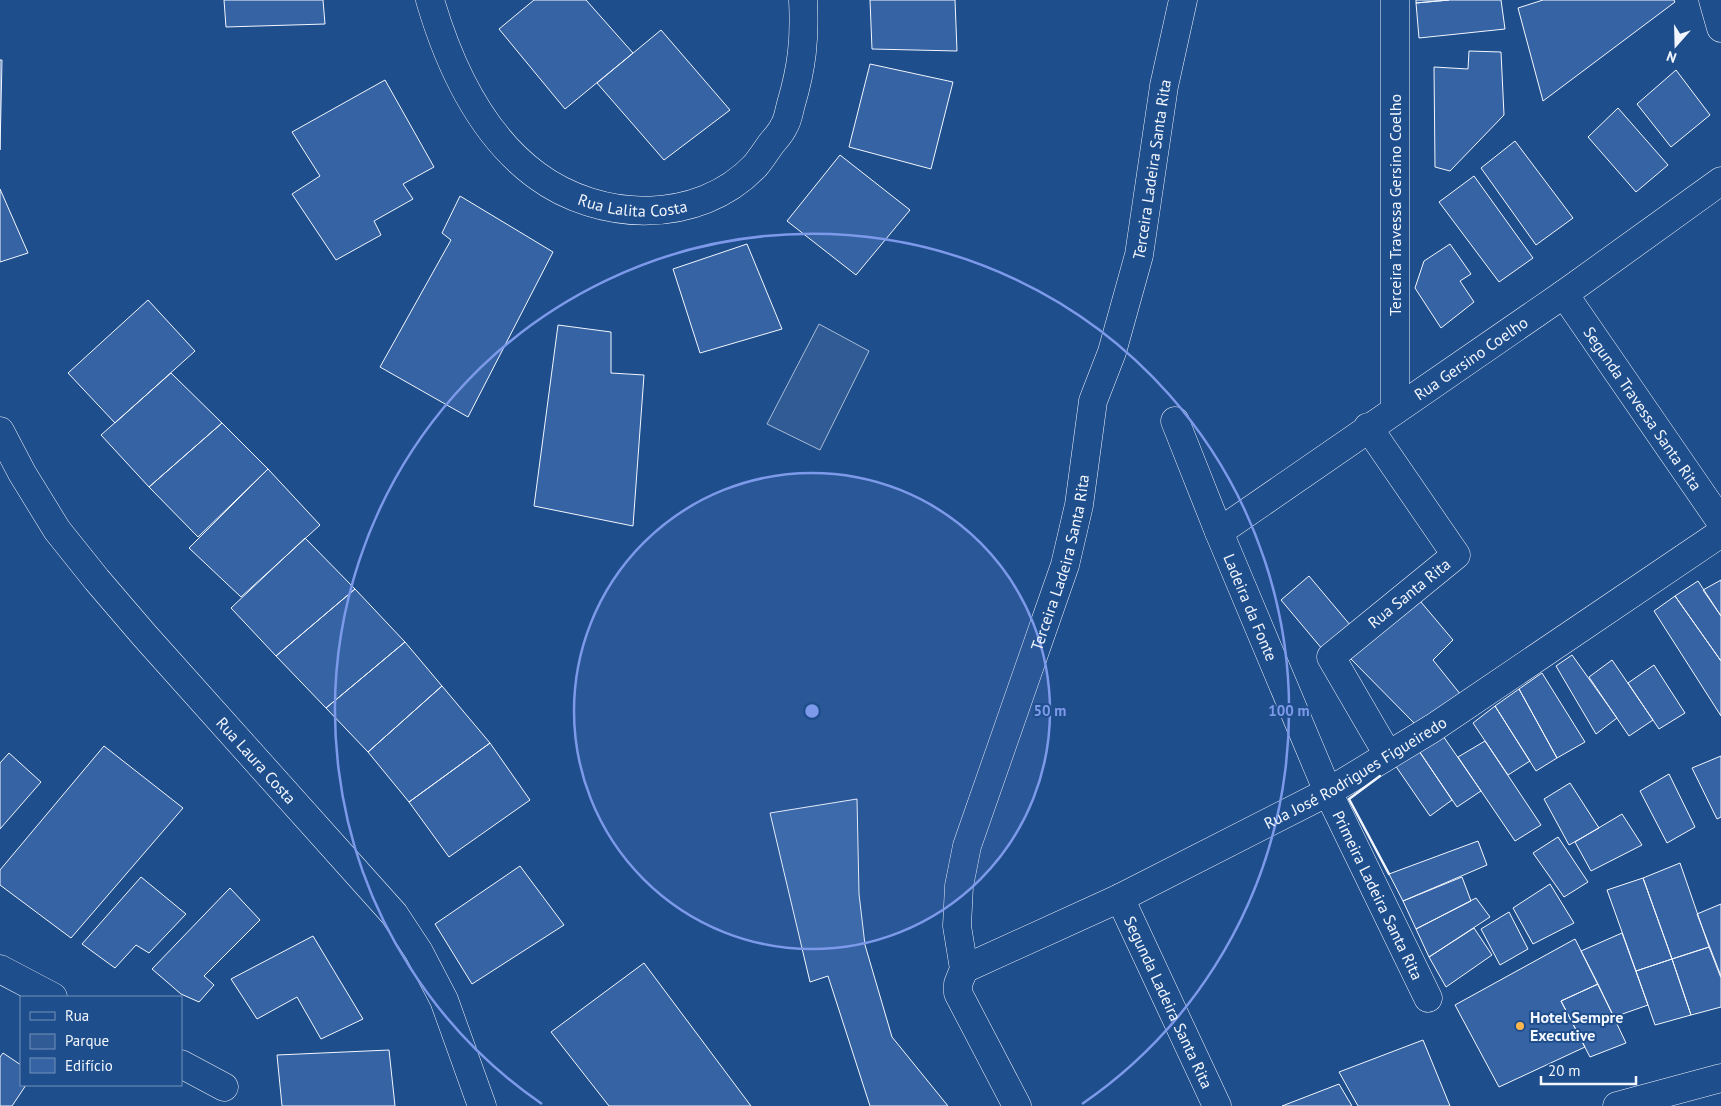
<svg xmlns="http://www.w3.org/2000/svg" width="1721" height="1106" font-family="'PT Sans',sans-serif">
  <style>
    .green { fill: #305b95; stroke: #a8bbd7 }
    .building { fill: #3563a3; stroke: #f2f6ff }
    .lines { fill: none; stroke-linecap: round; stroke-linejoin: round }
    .minor-casing { stroke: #f2f6ff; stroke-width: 29 }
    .major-casing { stroke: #f2f6ff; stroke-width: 29 }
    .minor { stroke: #1f4e8c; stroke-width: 28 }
    .major { stroke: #1f4e8c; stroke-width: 28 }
    .wall { stroke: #f2f6ff; stroke-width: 2.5 }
    .ring { fill: none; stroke: #7d9aea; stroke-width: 2.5 }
    .poi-dot { fill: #ffb74d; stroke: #1f4e8c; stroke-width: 2 }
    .labels { text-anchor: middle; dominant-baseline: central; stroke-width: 4; stroke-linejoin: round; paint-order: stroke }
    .street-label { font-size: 16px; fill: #f2f6ff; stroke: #1f4e8c }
    .poi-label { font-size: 16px; font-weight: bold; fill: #f2f6ff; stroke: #1f4e8c; text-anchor: start }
    .centre { fill: #7d9aea; stroke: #1f4e8c; stroke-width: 2.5 }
    .ring-label { font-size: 15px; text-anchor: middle; font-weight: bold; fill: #7d9aea; stroke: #1f4e8c; stroke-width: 4; stroke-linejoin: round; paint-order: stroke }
  </style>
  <rect width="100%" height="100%" fill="#1f4e8c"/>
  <!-- green -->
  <path class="green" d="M819,324L869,351L820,450L767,424Z"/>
  <!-- building -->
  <path class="building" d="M224,0H323L325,24L226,27Z
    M534,0H586L633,53L565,109L499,29Z
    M870,0H955L957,51L872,49Z
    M1416,0H1449L1416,3Z
    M1449,0H1501L1505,29L1419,38L1416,3Z
    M1543,0H1674L1675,2L1543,101L1518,8Z
    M661,30L730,110L664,160L597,83Z
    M1469,51L1501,52L1504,115L1450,171L1435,167L1434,67L1468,69Z
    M0,60H2L0,150Z
    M870,64L953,82L931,169L849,147Z
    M1676,70L1710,115L1671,147L1637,104Z
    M385,80L434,167L403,184L413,199L374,221L381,235L336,260L292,194L320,176L292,132Z
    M1618,108L1668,165L1636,192L1588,137Z
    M1515,141L1573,218L1536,245L1481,168Z
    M840,155L910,210L856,275L787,221Z
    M1474,176L1533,258L1499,282L1439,202Z
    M0,189L28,253L0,262Z
    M460,196L553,252L468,417L380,367L451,240L442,233Z
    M747,244L782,329L700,353L673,269Z
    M1450,244L1471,274L1460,281L1474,302L1441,328L1415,288L1424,261Z
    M148,300L195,351L115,423L68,373Z
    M558,325L611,332V373L644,375L633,526L534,506Z
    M171,373L222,423L149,487L101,435Z
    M222,423L268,469L198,537L149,487Z
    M268,469L320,525L241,597L189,548Z
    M305,538L355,589L276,656L231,608Z
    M1309,576L1351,626L1323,650L1281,600Z
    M1721,580V616L1703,590Z
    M1698,581L1721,616V661L1675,596Z
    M355,589L405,642L326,708L276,656Z
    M1415,595L1453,640L1433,660L1461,695L1417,726L1348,656Z
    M1675,596L1721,661V716L1654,611Z
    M405,642L442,686L368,752L326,708Z
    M1572,655L1617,718L1596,734L1556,666Z
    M1612,660L1653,720L1629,736L1589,677Z
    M1654,665L1685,713L1659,729L1628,683Z
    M1542,673L1585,742L1557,758L1519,689Z
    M442,686L490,743L409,802L368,752Z
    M1519,689L1557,758L1536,771L1495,706Z
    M1495,706L1530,761L1508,775L1473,723Z
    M1441,733L1481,791L1457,807L1417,748Z
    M1485,741L1541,825L1515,841L1458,757Z
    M490,743L530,800L449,857L409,802Z
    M104,746L183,808L71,938L0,885V870Z
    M1417,748L1452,800L1430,816L1395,765Z
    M9,753L41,782L0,829V763Z
    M1721,756V817L1717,819L1692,768Z
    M1669,774L1695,827L1667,843L1640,791Z
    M1570,783L1599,828L1569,845L1544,799Z
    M857,799L859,894L865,945L892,1037L948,1106H870L828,976L810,982L770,813Z
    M1622,814L1642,845L1591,871L1575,842Z
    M1558,837L1588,882L1564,897L1533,853Z
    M1478,841L1487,865L1403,901L1389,874Z
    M1680,863L1709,947L1672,959L1643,878Z
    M520,866L564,925L472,984L435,924Z
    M141,877L186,914L149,953L136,945L115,968L82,944Z
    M1462,877L1471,901L1416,929L1403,901Z
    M1643,878L1672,959L1636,971L1607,890Z
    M1550,884L1574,923L1533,944L1513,908Z
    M230,888L260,920L204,976L214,985L199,1002L181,994L152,969Z
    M1476,898L1490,917L1429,957L1416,929Z
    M1721,904V976L1697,914Z
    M1509,912L1528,949L1500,965L1481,929Z
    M1474,928L1492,955L1446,987L1429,957Z
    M1622,933L1648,1005L1614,1017L1581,951Z
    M313,936L363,1019L321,1039L297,997L257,1019L231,979Z
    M1575,939L1598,984L1561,1001L1585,1047L1499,1087L1455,1005Z
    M1709,947L1721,978V1007L1691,1015L1672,959Z
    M1672,959L1691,1015L1655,1025L1636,971Z
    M644,963L751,1106H609L551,1032Z
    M1598,984L1626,1043L1590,1057L1561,1001Z
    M1423,1040L1450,1106H1358L1339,1072Z
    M389,1050L395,1106H282L277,1055Z
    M3,1053L21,1065V1085H26L12,1106H0V1057Z
    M1339,1084L1352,1106H1282Z"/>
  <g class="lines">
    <!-- minor casing -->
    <g class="minor-casing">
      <g id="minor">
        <path id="s1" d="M430,0C449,65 481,134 536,175C599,222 698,226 755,166C761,159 766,151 771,144C775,139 781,133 784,126C788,120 789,111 791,104C802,67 805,39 803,0"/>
        <path d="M1395,0V409"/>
        <path d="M1713,0L1721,28"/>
        <path id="s2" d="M1564,294L1721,522"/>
        <path id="s3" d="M1175,421L1219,532L1328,792L1428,998"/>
        <path d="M1368,427L1456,555L1331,657L1388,755"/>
        <path id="s4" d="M0,431L22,473L57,530L97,580L145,636L394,914L419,952L444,1000L482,1106"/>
        <path id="s5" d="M1219,532L1564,294L1721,181"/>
        <path id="s6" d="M1120,898L1217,1106"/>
        <path d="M0,969L53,997"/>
        <path id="s7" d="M964,969L1120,898L1328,792L1433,728L1721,533"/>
        <path d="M181,1064L224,1087"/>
        <path id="s8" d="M1017,1106L958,993V984L964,969L957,926L959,886L967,846L1065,565L1079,505L1093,401L1112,352L1139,255L1164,86L1183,0"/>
      </g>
    </g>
    <!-- major casing -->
    <g class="major-casing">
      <path id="major" d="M1617,1106L1721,1078"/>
    </g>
    <!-- minor -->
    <use href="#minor" class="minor"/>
    <!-- major -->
    <use href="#major" class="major"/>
    <!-- wall -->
    <path class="wall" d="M1380,776L1349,799L1389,874"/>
  </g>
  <!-- distance rings -->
  <circle cx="812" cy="711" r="238" fill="#7d9aea" fill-opacity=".12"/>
  <g class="ring">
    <circle cx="812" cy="711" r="238"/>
    <path d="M542 1104A477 477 0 1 1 1082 1104"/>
  </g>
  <!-- markers -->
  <circle class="poi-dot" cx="1520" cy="1026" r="5"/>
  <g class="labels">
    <!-- street labels -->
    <g class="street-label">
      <text stroke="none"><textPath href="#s8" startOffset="981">Terceira Ladeira Santa Rita</textPath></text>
      <text stroke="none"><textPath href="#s1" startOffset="312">Rua Lalita Costa</textPath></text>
      <text transform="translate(1395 205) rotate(-90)">Terceira Travessa Gersino Coelho</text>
      <text stroke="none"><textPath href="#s5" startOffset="306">Rua Gersino Coelho</textPath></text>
      <text stroke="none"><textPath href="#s2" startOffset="139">Segunda Travessa Santa Rita</textPath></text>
      <text stroke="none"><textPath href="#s8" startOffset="576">Terceira Ladeira Santa Rita</textPath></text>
      <text transform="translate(1409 593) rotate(-39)">Rua Santa Rita</text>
      <text stroke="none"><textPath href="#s3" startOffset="201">Ladeira da Fonte</textPath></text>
      <text stroke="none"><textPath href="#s4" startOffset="419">Rua Laura Costa</textPath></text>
      <text stroke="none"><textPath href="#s7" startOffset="438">Rua José Rodrigues Figueiredo</textPath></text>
      <text stroke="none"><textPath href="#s3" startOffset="516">Primeira Ladeira Santa Rita</textPath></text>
      <text stroke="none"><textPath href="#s6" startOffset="115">Segunda Ladeira Santa Rita</textPath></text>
    </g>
    <!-- poi labels -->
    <g class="poi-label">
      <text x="1530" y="1017">Hotel Sempre<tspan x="1530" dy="18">Executive</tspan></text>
    </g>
  </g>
  <circle cx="812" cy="711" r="8" class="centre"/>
  <g class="ring-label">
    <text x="1050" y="716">50 m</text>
    <text x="1289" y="716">100 m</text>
  </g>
  <!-- legend -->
  <rect x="20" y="996" width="162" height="90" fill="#1f4e8c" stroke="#7391ba"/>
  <rect x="30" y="1012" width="25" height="8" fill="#1f4e8c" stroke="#7391ba"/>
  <text x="65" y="1021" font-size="15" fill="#f2f6ff">Rua</text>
  <rect x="30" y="1034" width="25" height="15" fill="#305b95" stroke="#7391ba"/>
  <text x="65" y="1046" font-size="15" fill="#f2f6ff">Parque</text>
  <rect x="30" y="1058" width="25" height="15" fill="#3563a3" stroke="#7391ba"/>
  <text x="65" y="1071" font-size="15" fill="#f2f6ff">Edifício</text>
  <!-- north arrow -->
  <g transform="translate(1676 45) rotate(200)" stroke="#1f4e8c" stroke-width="4" paint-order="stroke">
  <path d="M0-4L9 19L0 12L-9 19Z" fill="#f2f6ff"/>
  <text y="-8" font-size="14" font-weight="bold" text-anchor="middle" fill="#f2f6ff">N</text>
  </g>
  <!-- scale -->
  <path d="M1541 1076v8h95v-8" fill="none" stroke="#f2f6ff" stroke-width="2.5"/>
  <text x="1548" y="1076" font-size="15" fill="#f2f6ff" stroke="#1f4e8c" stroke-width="4" paint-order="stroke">20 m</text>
</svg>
